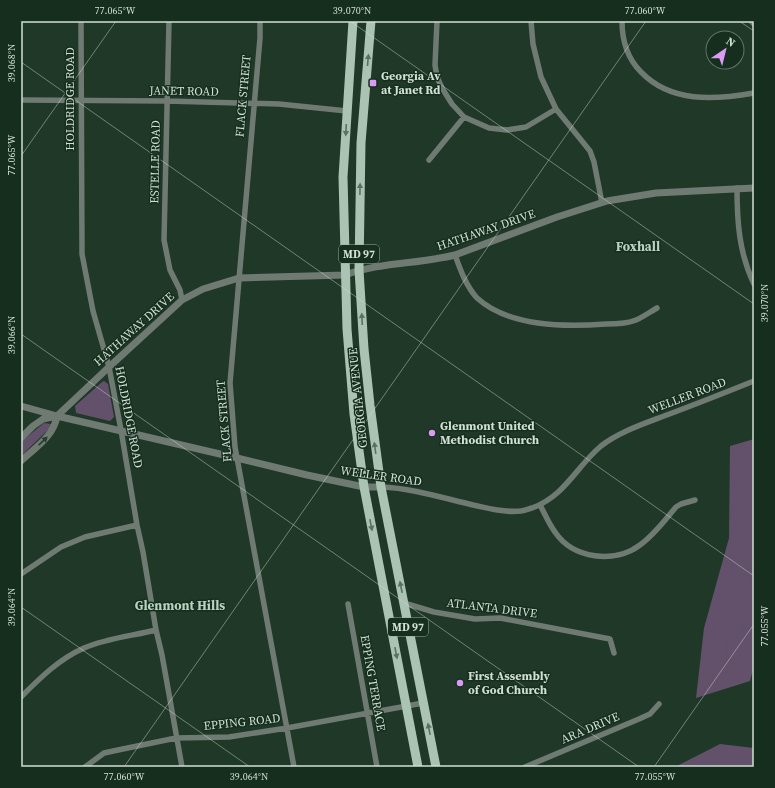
<svg xmlns="http://www.w3.org/2000/svg" width="775" height="788" font-family="'Source Serif 4',serif">
  <style>
    .green { fill: #63506b }
    .lines { fill: none; stroke-linecap: round; stroke-linejoin: round }
    .stream { stroke: #61516a; stroke-width: 2 }
    .minor { stroke: #6f7b72; stroke-width: 5.5 }
    .tertiary { stroke: #6f7b72; stroke-width: 7 }
    .primary { stroke: #abc3b2; stroke-width: 9 }
    .oneway { fill: #597161 }
    .oneway2 { fill: #283d2f }
    .ticks { fill: none; stroke: #d1dfd4; stroke-width: 1; stroke-opacity: 0.45 }
    .poi-dot { fill: #db9af6; stroke: #162e1e; stroke-width: 1.5 }
    .labels { text-anchor: middle; dominant-baseline: central; stroke-width: 3; stroke-linejoin: round; paint-order: stroke }
    .shield { fill: #162e1e; stroke: #99aa9d; stroke-width: 1 }
    .shield-label { font-size: 11px; font-weight: bold; fill: #d1dfd4 }
    .poi-label { font-size: 12px; font-weight: bold; fill: #d1dfd4; stroke: #162e1e; text-anchor: start }
    .street-label { font-size: 12px; fill: #d1dfd4; stroke: #162e1e }
    .neighbourhood-label { font-size: 13px; font-weight: bold; fill: #b9d5c1; stroke: #162e1e }
    .neatline { fill: none; stroke: #d1dfd4; stroke-width: 1.5 }
    .ticks-label { font-size: 10px; text-anchor: middle; fill: #d1dfd4 }
  </style>
  <rect width="100%" height="100%" fill="#203828"/>
  <!-- green -->
  <path class="green" d="M104,381L108,384L114,417L110,421L76,413L75,406L102,382Z
    M44,423L51,424V427L21,456V442Z
    M754,439V666L750,681L696,698L704,628L729,538L730,446Z
    M720,744L754,748V767H675Z"/>
  <g class="lines">
    <!-- stream -->
    <path class="stream" d="M754,557L745,565L754,588
      M725,661L726,642L744,638L742,624L728,616L754,591"/>
    <!-- minor -->
    <path class="minor" d="M81,21L82,254L93,311L109,367L121,430L137,525L143,552L156,630L162,655L182,767
      M169,21L164,240L170,270L180,290L182,300
      M260,21V38L230,383L235,447L294,767
      M437,21L435,65L437,77L442,88L452,104L464,117L489,128L507,130L526,127L556,109
      M531,21L533,44L541,77L556,109L590,151L594,162L602,203
      M622,21C622,40 627,58 641,72C671,103 714,100 754,93
      M751,21L754,24
      M21,100L167,101L279,104L347,111
      M429,160L464,117
      M737,188C737,221 739,253 754,284
      M455,255C460,269 466,286 477,298C509,327 565,327 606,324C615,324 627,324 636,320C643,317 650,312 657,308
      M381,487C412,488 443,498 473,505C488,508 505,513 521,511C524,511 528,509 532,508C565,496 576,467 601,446C619,432 643,424 664,416C694,405 724,393 754,381
      M540,505C545,514 549,524 555,532C573,559 615,564 640,545C654,535 665,520 676,507L681,504L695,500
      M21,574L61,547L85,537L137,525
      M404,603L434,612L475,619L500,618L610,639L614,653
      M348,604L377,767
      M21,697C40,678 59,659 84,648C107,638 132,636 156,630
      M85,767L104,753L118,750L176,738L229,737L287,728L423,703
      M525,767L639,719L650,714L659,704"/>
    <!-- tertiary -->
    <path class="tertiary" d="M21,406L57,416L237,458L307,475L364,487H381
      M21,438L33,426L43,419L57,416L109,367L182,300L203,289L239,278L345,275C380,262 419,264 455,255L557,217L607,201L656,193L754,188
      M21,461C35,448 54,436 57,416"/>
    <!-- primary -->
    <path class="primary" d="M353,21L343,177L347,329L354,414L364,487L418,767
      M371,21L361,143L359,270L364,349L370,405L381,487L436,767"/>
  </g>
  <!-- one-way arrows -->
  <defs><path id="oneway-solid" d="M-6-.8H1V-3.2L6.5 0L1 3.2V.8H-6Z"/></defs>
  <g class="oneway">
    <use href="#oneway-solid" transform="translate(368 60) rotate(-85)"/>
    <use href="#oneway-solid" transform="translate(346 130) rotate(93)"/>
    <use href="#oneway-solid" transform="translate(360 189) rotate(-89)"/>
    <use href="#oneway-solid" transform="translate(362 319) rotate(-93)"/>
    <use href="#oneway-solid" transform="translate(375 448) rotate(-98)"/>
    <use href="#oneway-solid" transform="translate(371 525) rotate(79)"/>
    <use href="#oneway-solid" transform="translate(401 587) rotate(-101)"/>
    <use href="#oneway-solid" transform="translate(396 653) rotate(79)"/>
    <use href="#oneway-solid" transform="translate(429 729) rotate(-101)"/>
  </g>
  <use class="oneway2" href="#oneway-solid" transform="translate(43 441) rotate(-43)"/>
  <!-- ticks -->
  <path class="ticks" d="M350,21L754,304M739,21L754,31M21,62L754,576M21,156L116,21M21,334L639,767M21,607L250,767M124,767L646,21M654,767L754,624"/>
  <!-- markers -->
  <g class="poi-dot">
    <rect x="369" y="79" width="8" height="8" rx="2"/>
    <circle cx="432" cy="433" r="4"/>
    <circle cx="460" cy="683" r="4"/>
  </g>
  <g class="labels">
    <!-- shield labels -->
    <g class="shield">
      <rect x="339" y="245" width="40" height="18" rx="3"/>
      <rect x="388" y="618" width="40" height="18" rx="3"/>
    </g>
    <g class="shield-label">
      <text x="359" y="254">MD 97</text>
      <text x="408" y="627">MD 97</text>
    </g>
    <!-- poi labels -->
    <g class="poi-label">
      <text x="381" y="76">Georgia Av<tspan x="381" dy="14">at Janet Rd</tspan></text>
      <text x="440" y="426">Glenmont United<tspan x="440" dy="14">Methodist Church</tspan></text>
      <text x="468" y="676">First Assembly<tspan x="468" dy="14">of God Church</tspan></text>
    </g>
    <!-- street labels -->
    <g class="street-label">
      <text transform="translate(184 91) rotate(1)">JANET ROAD</text>
      <text transform="translate(243 96) rotate(-85)">FLACK STREET</text>
      <text transform="translate(70 99) rotate(-90)">HOLDRIDGE ROAD</text>
      <text transform="translate(155 162) rotate(-89)">ESTELLE ROAD</text>
      <text transform="translate(486 230) rotate(-19)">HATHAWAY DRIVE</text>
      <text transform="translate(134 329) rotate(-42)">HATHAWAY DRIVE</text>
      <text transform="translate(687 396) rotate(-21)">WELLER ROAD</text>
      <text transform="translate(358 398) rotate(-96)">GEORGIA AVENUE</text>
      <text transform="translate(129 417) rotate(79)">HOLDRIDGE ROAD</text>
      <text transform="translate(224 421) rotate(-95)">FLACK STREET</text>
      <text transform="translate(381 476) rotate(8)">WELLER ROAD</text>
      <text transform="translate(492 608) rotate(7)">ATLANTA DRIVE</text>
      <text transform="translate(373 683) rotate(80)">EPPING TERRACE</text>
      <text transform="translate(242 722) rotate(-6)">EPPING ROAD</text>
      <text transform="translate(590 728) rotate(-23)">ARA DRIVE</text>
    </g>
    <!-- neighbourhood labels -->
    <g class="neighbourhood-label">
      <text x="638" y="246">Foxhall</text>
      <text x="180" y="605">Glenmont Hills</text>
    </g>
  </g>
  <!-- border -->
  <rect width="775" height="788" fill="none" stroke="#162e1e" stroke-width="44"/>
  <!-- north arrow -->
  <g transform="translate(725 50) rotate(35)"><circle r="19" fill="#162e1e" stroke="#617567"/>
  <path d="M0-3L7 15L0 10L-7 15Z" fill="#db9af6"/>
  <text y="-6" font-size="11" font-weight="bold" text-anchor="middle" fill="#d1dfd4">N</text>
  </g>
  <rect x="22" y="22" width="731" height="744" class="neatline"/>
  <g class="ticks-label">
    <text x="115" y="14">77.065°W</text>
    <text x="352" y="14">39.070°N</text>
    <text x="645" y="14">77.060°W</text>
    <text transform="translate(11 63) rotate(-90)" y="4">39.068°N</text>
    <text transform="translate(11 155) rotate(-90)" y="4">77.065°W</text>
    <text transform="translate(764 303) rotate(-90)" y="4">39.070°N</text>
    <text transform="translate(11 335) rotate(-90)" y="4">39.066°N</text>
    <text transform="translate(11 607) rotate(-90)" y="4">39.064°N</text>
    <text transform="translate(764 626) rotate(-90)" y="4">77.055°W</text>
    <text x="124" y="780">77.060°W</text>
    <text x="249" y="780">39.064°N</text>
    <text x="655" y="780">77.055°W</text>
  </g>
</svg>
